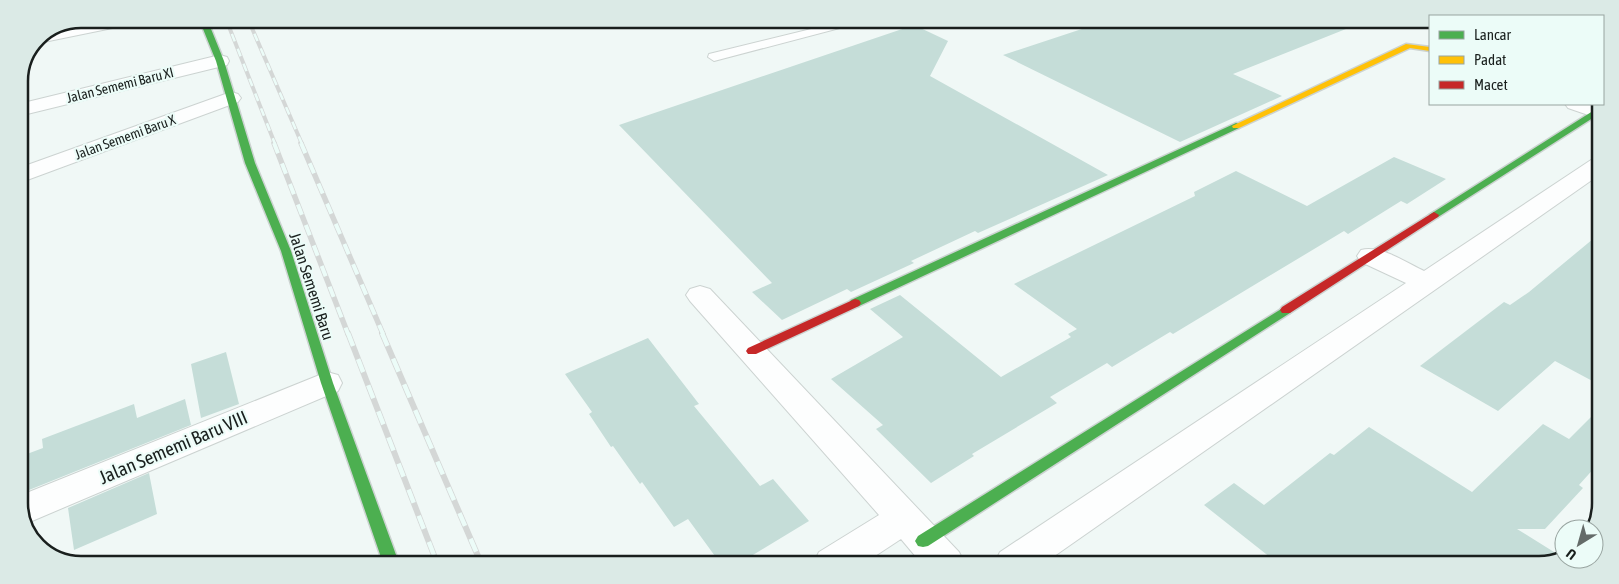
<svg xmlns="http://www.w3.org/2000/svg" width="1619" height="584" font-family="'Asap Condensed',sans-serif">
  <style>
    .building { fill: #c5ddd8 }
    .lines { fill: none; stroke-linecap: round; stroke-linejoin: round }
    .lane-casing { stroke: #ccd3d1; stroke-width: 2 }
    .street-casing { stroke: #ccd3d1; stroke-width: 2 }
    .fast-casing { stroke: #ccd3d1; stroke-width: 3 }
    .slow-casing { stroke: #ccd3d1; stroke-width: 3 }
    .jam-casing { stroke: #ccd3d1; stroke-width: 3 }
    .lane { fill: #fdfefe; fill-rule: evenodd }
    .street { fill: #fdfefe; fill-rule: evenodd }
    .fast { fill: #4caf50; fill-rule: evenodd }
    .slow { fill: #ffc107; fill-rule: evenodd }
    .jam { fill: #c62828; fill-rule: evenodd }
    .rail-far2-casing { stroke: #d4d7d6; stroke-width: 4 }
    .rail-far1-casing { stroke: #d4d7d6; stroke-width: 5.5 }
    .rail-casing { stroke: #d4d7d6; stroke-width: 6 }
    .rail-far2 { stroke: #ecfcf8; stroke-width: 2.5; stroke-dasharray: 8; stroke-linecap: butt }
    .rail-far1 { stroke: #ecfcf8; stroke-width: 4; stroke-dasharray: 11; stroke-linecap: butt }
    .rail { stroke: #ecfcf8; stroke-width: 4.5; stroke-dasharray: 14; stroke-linecap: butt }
    .labels { text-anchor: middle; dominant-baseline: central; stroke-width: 4.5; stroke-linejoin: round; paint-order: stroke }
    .far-street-label { font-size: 14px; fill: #191f1d; stroke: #ecfcf8 }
    .street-label { font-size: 16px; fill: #191f1d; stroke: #ecfcf8 }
    .near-street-label { font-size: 19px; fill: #191f1d; stroke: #ecfcf8 }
    .rim { fill: none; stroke: #191f1d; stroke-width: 2.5 }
  </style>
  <rect width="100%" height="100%" fill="#f0f8f6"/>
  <!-- building -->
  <path class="building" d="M1106,21L1361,22V23L1233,74L1282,96L1180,142L1003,55Z
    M914,25L948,41L930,76L1108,175L978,233L975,231L911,261L914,263L851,292L847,289L782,320L752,292L772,283L619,125Z
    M1394,157L1446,179L1407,204L1401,201L1348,234L1344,231L1173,334L1170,332L1112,367L1107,363L1050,397L1057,403L972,454L974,456L931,483L876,429L883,425L831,379L903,337L870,309L900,295L1001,377L1071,337L1068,334L1077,329L1014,284L1195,196L1194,192L1236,171L1307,206Z
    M1599,234L1598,384L1555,361L1498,411L1420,366L1504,302L1510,305L1529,292Z
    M648,338L699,404L694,406L760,486L773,479L809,521L738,564L720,563L688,519L674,527L642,482L640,484L613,446L611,447L589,414L592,412L565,374Z
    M226,352L239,404L201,418L191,364Z
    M185,399L191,425L19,494V457L43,448L42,439L134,404L137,418Z
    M1598,410L1597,465L1579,485L1583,488L1545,529H1517L1562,557L1539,565H1280L1204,505L1234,483L1264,505L1330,453L1334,455L1369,427L1472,492L1543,424L1569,439Z
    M149,473L157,514L74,550L68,508Z"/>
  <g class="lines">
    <!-- lane casing -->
    <g class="lane-casing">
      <path id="lane" d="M848,20H870L714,61L708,57L709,54Z
        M1013,21H1031L1025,25L1015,24Z"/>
    </g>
    <!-- street casing -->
    <g class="street-casing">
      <path id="street" d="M108,19H141L138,23L132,24L34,44L37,37L53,30Z
        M220,55L227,57L229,61L227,65L19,116V104Z
        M231,92L238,94L241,98L238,102L19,183V168Z
        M1565,104H1594L1600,106V119L1568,108Z
        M1600,158L1599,175L1043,564H994L1000,552L1406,283L1361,262L1357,256L1361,250C1381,245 1405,262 1424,271L1591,160Z
        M700,286L710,289L959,552L965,564H922L901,539L863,564H813L819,552L879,515L690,301L686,295L690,289Z
        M327,372L338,375L342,383L338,391L25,524L19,508V496Z"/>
    </g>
    <!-- fast casing -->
    <g class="fast-casing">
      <path id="fast" d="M199,19H207L224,61L255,163L291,251L333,383L399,563H383L321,383L281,251L245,163L216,61Z
        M1596,109L1599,110V114L1438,217L1434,218L1429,215Z
        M1236,123L1239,124V128L859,306L855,307L849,303L851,300Z
        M1286,306L1290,307L1292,310L1290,313L928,546L923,547L918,546L915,541L918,536Z"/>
    </g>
    <!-- slow casing -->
    <g class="slow-casing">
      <path id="slow" d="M1406,44L1430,47V51L1410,48L1239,128H1233L1232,126Z"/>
    </g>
    <!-- jam casing -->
    <g class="jam-casing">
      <path id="jam" d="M1434,212L1439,215L1438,217L1290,313H1282L1280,310L1282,307Z
        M855,299L859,300L861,303L859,306L756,354H748L746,351L748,348Z"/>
    </g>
    <!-- lane -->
    <use href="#lane" class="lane"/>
    <!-- street -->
    <use href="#street" class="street"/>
    <!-- fast -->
    <use href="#fast" class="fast"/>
    <!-- slow -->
    <use href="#slow" class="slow"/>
    <!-- jam -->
    <use href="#jam" class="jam"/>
    <!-- rail-far2 casing -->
    <g class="rail-far2-casing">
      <path id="rail-far2" d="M226,19L275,144
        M248,19L302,144"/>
    </g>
    <!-- rail-far1 casing -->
    <g class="rail-far1-casing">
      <path id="rail-far1" d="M274,143L348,334
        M301,143L383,334"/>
    </g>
    <!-- rail casing -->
    <g class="rail-casing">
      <path id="rail" d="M348,333L437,563
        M382,333L481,563"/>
    </g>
    <!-- rail-far2 -->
    <use href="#rail-far2" class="rail-far2"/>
    <!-- rail-far1 -->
    <use href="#rail-far1" class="rail-far1"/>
    <!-- rail -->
    <use href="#rail" class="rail"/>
  </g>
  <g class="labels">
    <!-- far-street labels -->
    <g class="far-street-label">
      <text transform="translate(120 85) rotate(-14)">Jalan Sememi Baru XI</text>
      <text transform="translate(125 137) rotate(-20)">Jalan Sememi Baru X</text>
    </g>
    <!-- street labels -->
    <g class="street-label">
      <text transform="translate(312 286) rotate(72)">Jalan Sememi Baru</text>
    </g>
    <!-- near-street labels -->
    <g class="near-street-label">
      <text transform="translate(173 447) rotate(-23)">Jalan Sememi Baru VIII</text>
    </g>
  </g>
  <!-- crop -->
  <path d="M0 0H1619V584H0ZM81 28H1539A53 53 0 0 1 1592 81V503A53 53 0 0 1 1539 556H81A53 53 0 0 1 28 503V81A53 53 0 0 1 81 28Z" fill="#dbeae6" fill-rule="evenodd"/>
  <path class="rim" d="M81 28H1539A53 53 0 0 1 1592 81V503A53 53 0 0 1 1539 556H81A53 53 0 0 1 28 503V81A53 53 0 0 1 81 28Z"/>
  <!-- legend -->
  <rect x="1429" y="15" width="175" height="90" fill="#ecfcf8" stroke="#98a4a0"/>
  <rect x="1439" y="31" width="25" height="8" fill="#4caf50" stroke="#98a4a0"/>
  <text x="1474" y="40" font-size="15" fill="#191f1d">Lancar</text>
  <rect x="1439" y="56" width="25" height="8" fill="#ffc107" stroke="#98a4a0"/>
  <text x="1474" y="65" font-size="15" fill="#191f1d">Padat</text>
  <rect x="1439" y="81" width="25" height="8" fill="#c62828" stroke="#98a4a0"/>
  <text x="1474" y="90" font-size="15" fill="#191f1d">Macet</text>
  <!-- north arrow -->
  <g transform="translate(1579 544) rotate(217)"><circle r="24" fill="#ecfcf8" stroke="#98a4a0"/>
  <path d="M0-4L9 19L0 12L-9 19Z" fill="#646b69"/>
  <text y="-8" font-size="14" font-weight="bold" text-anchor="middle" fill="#191f1d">U</text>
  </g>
</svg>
